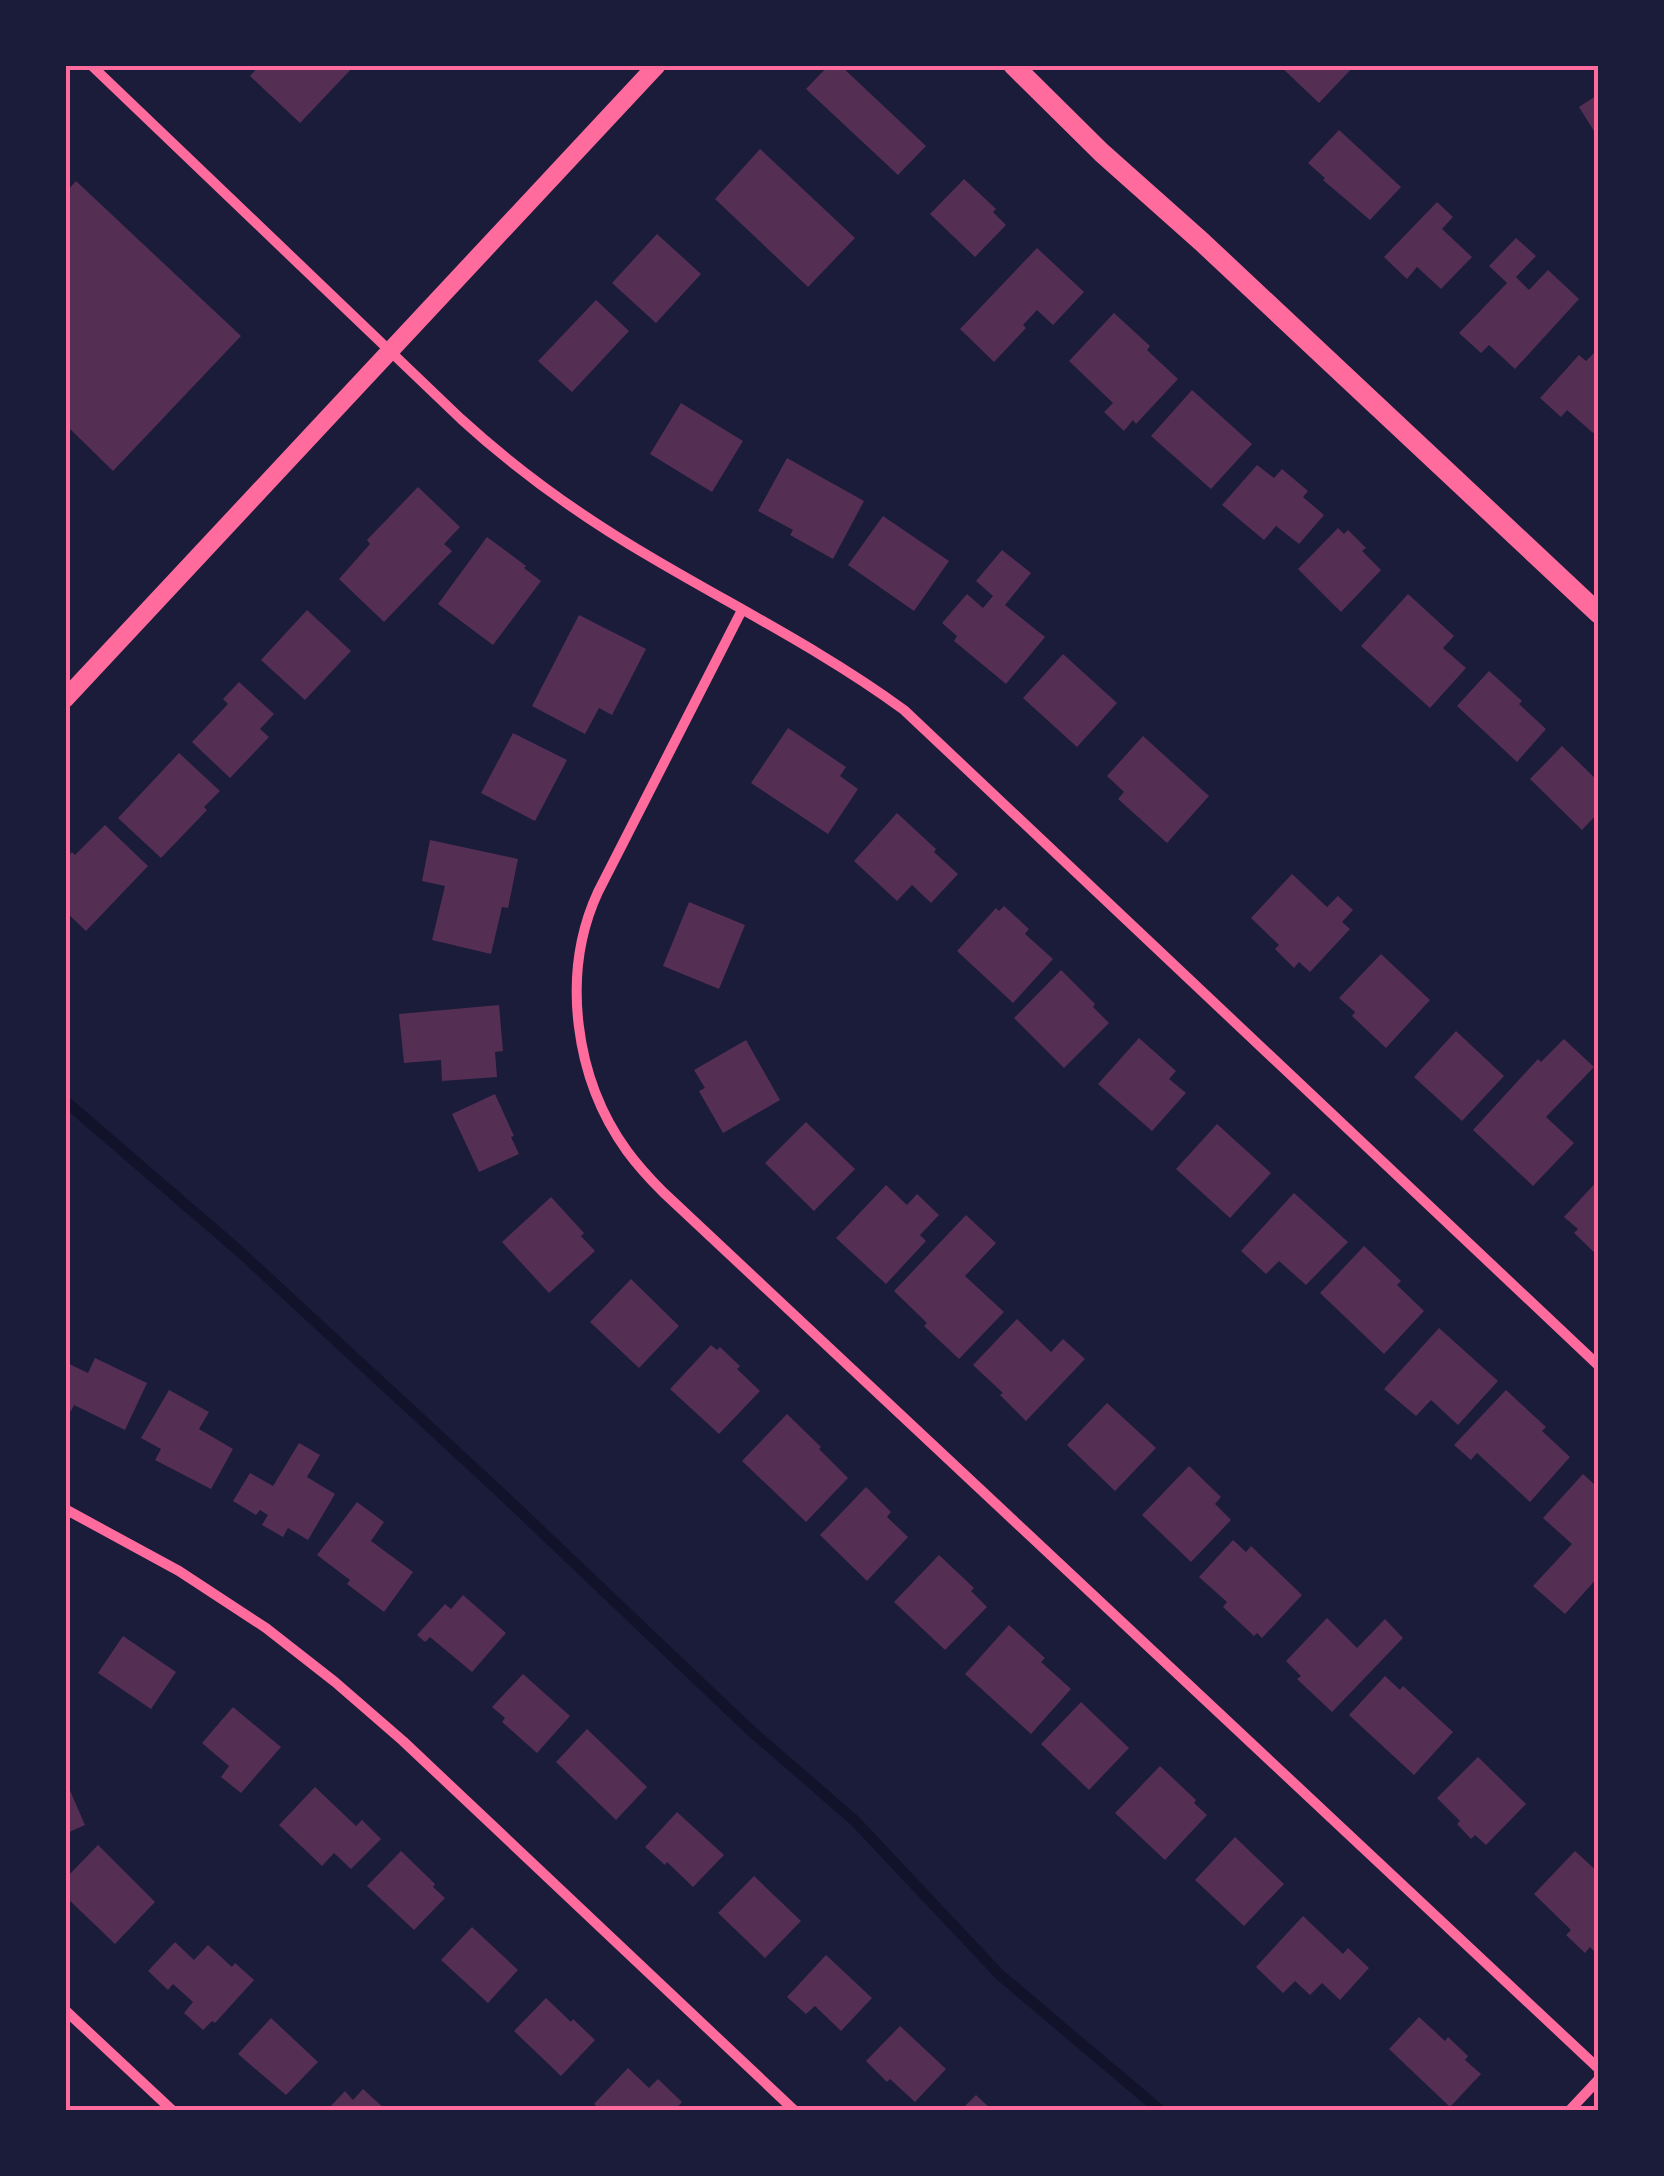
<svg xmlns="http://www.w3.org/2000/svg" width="1664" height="2176" font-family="'Open Sans',sans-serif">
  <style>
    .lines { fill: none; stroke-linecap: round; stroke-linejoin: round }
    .stream { stroke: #12122b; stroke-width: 11 }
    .building { fill: #542f53 }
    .minor { stroke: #ff6b9d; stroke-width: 10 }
    .tertiary { stroke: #ff6b9d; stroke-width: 18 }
    .secondary { stroke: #ff6b9d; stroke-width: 20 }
    .neatline { fill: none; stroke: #ff6b9d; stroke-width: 4 }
  </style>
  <rect width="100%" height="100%" fill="#1b1b3a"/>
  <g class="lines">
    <!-- stream -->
    <path class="stream" d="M65,1101L238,1250L501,1493L748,1728L855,1821L1000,1975L1161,2111"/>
  </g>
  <!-- building -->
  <path class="building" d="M260,65H355L300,123L250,76Z
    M829,65H840L926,146L898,175L806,89Z
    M1279,65H1355L1319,103Z
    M1599,94V128L1594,131L1579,107Z
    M1339,130L1401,187L1370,220L1323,180L1325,178L1308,163Z
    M760,149L855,238L808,287L715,199Z
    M964,179L996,209L993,212L1006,225L975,257L930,214Z
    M76,181L241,336L113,471L65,424V193Z
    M1437,202L1453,217L1442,229L1472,257L1441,289L1417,267L1407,279L1384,257Z
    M657,234L701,274L656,323L612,283Z
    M1516,238L1536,256L1516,277L1529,290L1548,270L1579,299L1515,369L1489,345L1481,353L1459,333L1507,283L1489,266Z
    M1037,248L1084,292L1053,325L1037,310L1023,325L1026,328L994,362L960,329Z
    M596,300L629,331L572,392L538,361Z
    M1114,313L1150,346L1147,350L1178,379L1136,424L1133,420L1124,431L1104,412L1113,403L1069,361Z
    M1595,352L1599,356V426L1593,433L1567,410L1561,417L1540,398L1579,355L1586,361Z
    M1192,390L1252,444L1211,489L1151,436Z
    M681,403L743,441L712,492L650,454Z
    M787,458L864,501L833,559L790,535L793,530L758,511Z
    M1257,465L1274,478L1282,469L1308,491L1303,497L1324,515L1299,544L1276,526L1264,540L1222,505Z
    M418,487L460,527L444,544L452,551L384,622L339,579L370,544L367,540Z
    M883,516L949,561L914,611L848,565Z
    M1338,528L1344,534L1348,530L1366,548L1362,551L1381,570L1341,612L1298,569Z
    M487,537L526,566L524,568L541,581L493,645L438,604Z
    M1002,550L1031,573L1005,605L1045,637L1006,684L954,641L957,636L942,623L967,594L983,608L993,596L976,581Z
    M1408,594L1454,636L1443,648L1466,668L1430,708L1361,646Z
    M307,610L351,651L305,700L261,660Z
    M579,615L646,649L612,715L599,708L585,734L532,706Z
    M1063,654L1117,703L1077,747L1023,698Z
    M1489,671L1522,701L1519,704L1546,729L1517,762L1457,706Z
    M239,682L274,714L260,729L269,737L230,778L192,742L228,704L223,699Z
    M788,728L846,767L840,776L858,789L828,834L751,783Z
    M513,733L567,760L535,821L481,793Z
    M1143,736L1209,796L1167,843L1118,799L1124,792L1107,776Z
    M1562,746L1599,782V812L1582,830L1530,779Z
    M179,753L220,791L204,807L207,810L161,858L118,818Z
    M897,813L936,849L934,852L958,874L931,903L912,885L897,901L854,861Z
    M105,825L148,866L86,931L65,911V859L72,852L75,855Z
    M430,840L518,859L508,908L502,907L491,954L432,940L445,886L422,881Z
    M1292,874L1327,907L1338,896L1353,910L1342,922L1350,929L1310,972L1299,962L1294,968L1275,949L1279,945L1251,918Z
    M689,902L745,925L719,989L663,966Z
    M1004,906L1029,929L1025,934L1053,959L1013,1003L957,951L996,908L999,911Z
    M1381,954L1430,1000L1386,1048L1352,1016L1355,1012L1339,998Z
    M1061,970L1095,1004L1093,1007L1109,1023L1064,1068L1014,1018Z
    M499,1005L503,1051L495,1052L497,1077L442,1081L441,1060L404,1063L399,1014Z
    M1456,1031L1504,1076L1462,1121L1414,1077Z
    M1139,1038L1176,1071L1169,1079L1186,1093L1152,1131L1098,1084Z
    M1564,1039L1594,1067L1546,1117L1574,1143L1533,1186L1473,1130L1538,1059L1541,1062Z
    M746,1040L780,1100L723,1133L699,1091L705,1088L694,1070Z
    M495,1094L514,1136L511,1137L519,1154L479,1172L452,1114Z
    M806,1122L855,1169L814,1211L765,1163Z
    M1217,1124L1271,1173L1230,1218L1176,1169Z
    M1599,1179V1257L1574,1233L1578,1229L1564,1217Z
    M886,1185L907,1205L917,1194L939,1215L920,1235L926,1241L886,1284L836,1238Z
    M1294,1193L1348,1242L1306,1285L1279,1261L1266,1274L1241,1251Z
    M551,1197L584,1233L581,1236L595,1251L549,1293L502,1242Z
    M966,1215L996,1243L965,1276L1004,1312L959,1359L924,1326L927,1323L894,1291Z
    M1364,1246L1401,1281L1397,1285L1424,1311L1384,1354L1320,1293Z
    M631,1279L679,1326L639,1368L590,1322Z
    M1017,1319L1051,1352L1063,1339L1085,1359L1026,1421L1000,1395L1003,1393L973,1365Z
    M1439,1328L1498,1381L1458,1425L1431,1400L1416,1416L1384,1389Z
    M711,1345L717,1350L720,1347L740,1366L737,1369L760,1391L719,1434L670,1389Z
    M95,1358L147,1383L125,1430L74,1405L71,1411L65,1408V1362L88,1373Z
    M169,1390L209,1412L199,1429L233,1449L211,1489L155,1460L161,1449L141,1438Z
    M1506,1390L1546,1427L1542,1431L1570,1457L1530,1502L1477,1453L1471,1460L1454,1445Z
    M1107,1403L1156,1448L1115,1491L1067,1445Z
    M787,1414L821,1447L819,1449L848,1478L806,1522L742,1461Z
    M299,1443L320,1455L307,1477L335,1494L308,1540L288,1528L283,1537L262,1525L268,1515L260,1510L256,1515L233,1501L250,1473L273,1486Z
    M1189,1466L1221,1497L1215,1504L1231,1520L1191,1562L1142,1515Z
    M1583,1474L1594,1484L1599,1479V1576L1565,1614L1533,1586L1572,1544L1543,1518Z
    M866,1487L891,1512L887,1517L908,1537L867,1581L820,1535Z
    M357,1502L384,1522L371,1541L413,1572L384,1612L347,1584L350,1580L317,1555Z
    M1233,1540L1246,1552L1251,1546L1302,1595L1262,1638L1257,1633L1254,1636L1223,1607L1227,1602L1199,1577Z
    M939,1555L974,1588L971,1591L987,1607L945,1650L894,1602Z
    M463,1595L506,1633L472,1672L430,1637L425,1642L417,1635L445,1604L451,1609Z
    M1327,1618L1357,1648L1385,1619L1403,1638L1332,1712L1297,1679L1301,1676L1286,1661Z
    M1009,1625L1045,1658L1041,1662L1071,1689L1031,1734L965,1674Z
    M123,1636L176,1672L151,1709L98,1673Z
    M523,1674L570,1716L537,1753L502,1722L505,1718L492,1707Z
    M1385,1676L1400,1690L1403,1686L1453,1732L1414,1775L1349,1715Z
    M1081,1702L1129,1748L1089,1790L1041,1744Z
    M233,1707L281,1747L241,1793L221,1777L229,1766L202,1743Z
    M587,1729L647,1787L616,1820L556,1762Z
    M1478,1757L1526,1804L1486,1845L1475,1835L1471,1839L1457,1824L1460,1821L1437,1798Z
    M1160,1766L1196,1800L1194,1803L1207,1815L1165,1860L1115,1813Z
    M65,1779L85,1825L65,1834Z
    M315,1787L356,1826L362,1820L381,1839L351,1869L334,1853L322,1866L279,1825Z
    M677,1812L724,1855L693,1887L667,1862L665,1865L645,1847Z
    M1235,1837L1284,1884L1244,1926L1195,1880Z
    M98,1845L155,1902L115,1944L65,1896V1879Z
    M401,1851L435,1884L433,1887L445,1898L414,1930L367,1886Z
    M1575,1851L1599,1873L1597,1954L1590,1947L1585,1953L1566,1935L1571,1930L1534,1894Z
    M754,1876L801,1921L765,1958L718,1913Z
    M1303,1916L1343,1954L1348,1948L1369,1968L1340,2000L1322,1983L1310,1995L1295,1981L1283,1993L1256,1967Z
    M472,1927L518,1970L488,2003L441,1960Z
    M175,1942L194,1960L208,1945L232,1967L235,1963L254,1980L215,2023L212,2021L203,2030L184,2013L193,2002L173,1984L168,1990L148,1971Z
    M826,1955L872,1998L841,2031L815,2006L806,2014L787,1997Z
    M546,1998L571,2022L573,2019L595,2040L561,2076L514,2031Z
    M1419,2017L1445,2041L1448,2037L1468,2056L1465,2060L1481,2074L1450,2107L1389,2049Z
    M271,2018L318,2062L286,2095L238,2054Z
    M900,2026L946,2069L915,2102L890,2079L887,2082L866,2061Z
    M628,2068L649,2088L658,2079L682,2102L674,2111H602L594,2104Z
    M363,2089L387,2111H326L345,2091L353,2100Z
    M976,2095L993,2111H960Z"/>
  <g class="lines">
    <!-- minor -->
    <path class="minor" d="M91,65L461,419C519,472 585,519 654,559C737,608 825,652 904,710L1599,1366
      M742,610L598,892C560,974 575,1079 627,1151C638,1166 650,1179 663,1192L1599,2069
      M65,1509L179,1571L266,1628L335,1682L403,1741L795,2111
      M65,2010L173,2111
      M1569,2111L1599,2079"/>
    <!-- tertiary -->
    <path class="tertiary" d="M65,699L657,65"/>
    <!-- secondary -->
    <path class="secondary" d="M1013,65L1102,153L1202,242L1599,614"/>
  </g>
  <!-- border -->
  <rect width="1664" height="2176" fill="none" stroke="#1b1b3a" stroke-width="135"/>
  <rect x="68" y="68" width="1528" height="2040" class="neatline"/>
</svg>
